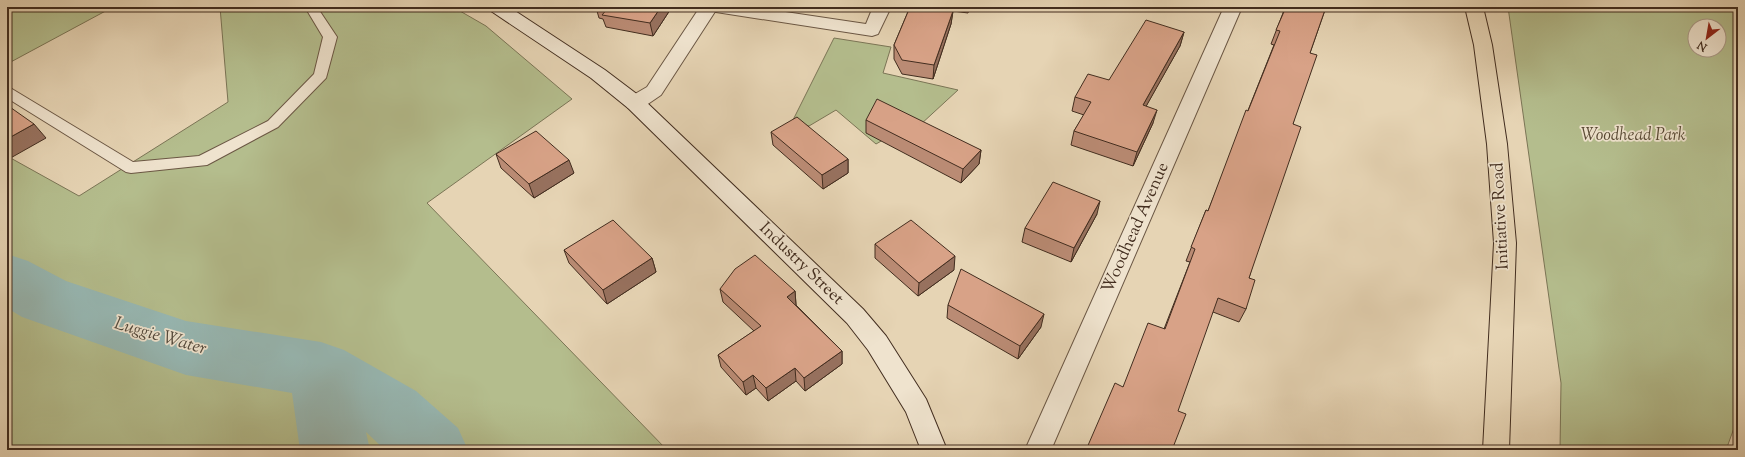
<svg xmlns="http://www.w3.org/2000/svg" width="1745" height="457" font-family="'Sorts Mill Goudy',serif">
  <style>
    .green { fill: #b4bd8d; stroke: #7b7556; fill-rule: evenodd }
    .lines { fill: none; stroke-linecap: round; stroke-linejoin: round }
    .river { fill: #97b7b2; fill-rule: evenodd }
    .service-casing { stroke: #6b5744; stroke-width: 2 }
    .minor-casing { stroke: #6b5744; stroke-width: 2 }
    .tertiary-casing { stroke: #6b5744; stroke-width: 2 }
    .secondary-casing { stroke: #422d1f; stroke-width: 2 }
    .primary-casing { stroke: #422d1f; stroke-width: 2 }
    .service { fill: #efe3ce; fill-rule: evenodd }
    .minor { fill: #efe3ce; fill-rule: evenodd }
    .tertiary { fill: #efe3ce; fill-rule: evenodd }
    .secondary { fill: #efe3ce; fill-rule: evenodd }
    .primary { fill: #e6d4b4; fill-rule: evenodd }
    .wall { fill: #ba8b74; stroke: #422d1f }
    .shaded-wall { fill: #97715e; stroke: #422d1f }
    .building { fill: #d8a287; stroke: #422d1f }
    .labels { text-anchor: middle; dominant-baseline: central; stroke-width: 3.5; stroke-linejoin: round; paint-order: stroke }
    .park-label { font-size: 17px; font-style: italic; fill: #594a35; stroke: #efe3ce }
    .street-label { font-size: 17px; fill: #422d1f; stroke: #efe3ce }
    .water-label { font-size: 18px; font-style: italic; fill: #53493c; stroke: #efe3ce }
  </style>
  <rect width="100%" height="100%" fill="#e6d4b4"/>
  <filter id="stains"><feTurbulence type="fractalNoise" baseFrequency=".005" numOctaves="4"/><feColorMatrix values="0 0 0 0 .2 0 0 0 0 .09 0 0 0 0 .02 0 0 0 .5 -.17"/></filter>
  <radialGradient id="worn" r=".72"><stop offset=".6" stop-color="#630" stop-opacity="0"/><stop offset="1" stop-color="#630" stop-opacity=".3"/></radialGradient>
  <!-- green -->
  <path class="green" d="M7,7H113L7,64Z
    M220,7H453L486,26L572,99L427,203L667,450H7V156L79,196L228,102Z
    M1508,7H1738V417L1726,450H1560L1561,383ZM1695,26H1719V50H1695Z
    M834,38L891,47L883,73L958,90L920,125L911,124L876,144L836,110L809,126L793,120Z"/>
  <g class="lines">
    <!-- river -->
    <path class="river" d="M7,254L28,261L66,281L186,321L321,342L344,350L416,391L458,428L468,450H385L366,432L370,450H300L292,393L186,375L22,317L7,308Z"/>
    <!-- service casing -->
    <g class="service-casing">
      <path id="service" d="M305,7H317L337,37L326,78L278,127L207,165L131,173L126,172L7,98V87L12,89L133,162L199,156L268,121L314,74L323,37Z"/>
    </g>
    <!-- minor casing -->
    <g class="minor-casing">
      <path id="minor" d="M707,7H752L866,24L873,7H891L878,34L872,36L716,12L710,11Z
        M1224,7H1242L1051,450H1025Z"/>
    </g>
    <!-- tertiary casing -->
    <g class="tertiary-casing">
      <path id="tertiary" d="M700,7H718L661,95L642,108L635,110L628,108L625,103L628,98L647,87Z"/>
    </g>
    <!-- secondary casing -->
    <g class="secondary-casing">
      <path id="secondary" d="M488,7H509L605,70L642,98L863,309L886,336L926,399L947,450H921L906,412L868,350L847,323L628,108L591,78L491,11Z"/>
    </g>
    <!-- primary casing -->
    <g class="primary-casing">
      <path id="primary" d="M1465,7H1483L1492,45L1507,144L1516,243L1509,450H1483L1494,243L1487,144L1474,45Z"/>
    </g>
    <!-- service -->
    <use href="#service" class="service"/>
    <!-- minor -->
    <use href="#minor" class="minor"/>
    <!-- tertiary -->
    <use href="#tertiary" class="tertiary"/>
    <!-- secondary -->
    <use href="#secondary" class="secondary"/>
    <!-- primary -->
    <use href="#primary" class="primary"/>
  </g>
  <!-- wall -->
  <path class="wall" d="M586,7H670V10L653,36L606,27L603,19L599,18L597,11Z
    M910,7H970L968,13L953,11L951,24L933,79L902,74L894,59V45Z
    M1284,7H1326L1310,53L1293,124L1249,278L1246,309L1239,322L1213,312L1123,387L1164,329L1190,262L1186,261L1206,210L1208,211L1274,45L1271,44L1283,13Z
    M1184,32L1180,46L1146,106L1153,123L1133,166L1071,145L1074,131L1084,115L1072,111L1075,97L1109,80Z
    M866,120L981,150L979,164L961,183L866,133Z
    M771,132L848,159V173L823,189L773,145Z
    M496,154L574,173L534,198L501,168Z
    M1097,214L1071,262L1022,242L1025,228Z
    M875,244L954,270L918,296L875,258Z
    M564,250L652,258L656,272L607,304L569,263Z
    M720,289L795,291L796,305L842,351V364L805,391L796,381L768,401L756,388L746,395L721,367L718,355L754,331L723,302Z
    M948,305L1041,327L1018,359L947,318Z"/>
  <!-- shaded-wall -->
  <path class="shaded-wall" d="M661,7H670V10L653,36L650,23Z
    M953,11L951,24L933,79L934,65Z
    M1184,32L1180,46L1139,119L1143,105Z
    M1157,110L1153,123L1133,166L1137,152Z
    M34,124L46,138L7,160V139Z
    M981,150L979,164L961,183L963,169Z
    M848,159V173L823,189L822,175Z
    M569,160L574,173L534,198L529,184Z
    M1100,201L1097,214L1071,262L1074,248Z
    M955,256L954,270L918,296L919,283Z
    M652,258L656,272L607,304L603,290Z
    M795,291L796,305L789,310L787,297Z
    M1044,314L1041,327L1018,359L1020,346Z
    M842,351V364L805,391L804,378Z
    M795,368L796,381L768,401L766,388Z
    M753,375L756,388L746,395L743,382Z"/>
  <!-- building -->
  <path class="building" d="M603,7H661L650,23L602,15L608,8Z
    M910,7H931L953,11L934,65L902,60L894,45Z
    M1286,7H1326L1310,53L1317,55L1293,124L1301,127L1249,278L1255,280L1246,309L1218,298L1178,411L1186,414L1172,450H1086L1115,383L1123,387L1148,323L1165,329L1195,249L1191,247L1206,210L1208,211L1246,110L1248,111L1280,31L1276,30Z
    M1146,20L1184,32L1143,105L1157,110L1137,152L1074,131L1091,102L1075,97L1088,74L1109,80Z
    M877,99L981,150L963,169L866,120Z
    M7,105L34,124L7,139Z
    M797,117L848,159L822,175L771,132Z
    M536,131L569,160L529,184L496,154Z
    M1053,182L1100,201L1074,248L1025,228Z
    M613,220L652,258L603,290L564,250Z
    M911,220L955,256L919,283L875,244Z
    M755,255L795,291L787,297L842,351L804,378L795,368L766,388L753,375L743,382L718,355L761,326L720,289L735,269Z
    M961,269L1044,314L1020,346L948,305Z"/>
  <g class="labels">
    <!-- park labels -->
    <g class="park-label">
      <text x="1633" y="136">Woodhead Park</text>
    </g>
    <!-- street labels -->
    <g class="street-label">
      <text transform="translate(1501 216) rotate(-93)">Initiative Road</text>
      <text transform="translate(1136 228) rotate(-66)">Woodhead Avenue</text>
      <text transform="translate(801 264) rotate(44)">Industry Street</text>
    </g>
    <!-- water labels -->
    <g class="water-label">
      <text transform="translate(160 337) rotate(16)">Luggie Water</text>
    </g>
  </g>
  <!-- margin -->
  <rect width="1745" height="457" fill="none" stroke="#e6d4b4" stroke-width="24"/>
  <rect x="8" y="8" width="1729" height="441" fill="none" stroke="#422d1f" stroke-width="2"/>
  <rect x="12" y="12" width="1721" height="433" fill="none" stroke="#422d1f"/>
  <!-- north arrow -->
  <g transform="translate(1707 38) rotate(211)"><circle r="19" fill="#efe3ce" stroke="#aa9a88"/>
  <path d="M0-3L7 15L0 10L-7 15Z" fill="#8f2418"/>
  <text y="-6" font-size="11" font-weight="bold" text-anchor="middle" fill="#422d1f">N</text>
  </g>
  <rect width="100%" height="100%" filter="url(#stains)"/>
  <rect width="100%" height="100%" fill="url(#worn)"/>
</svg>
